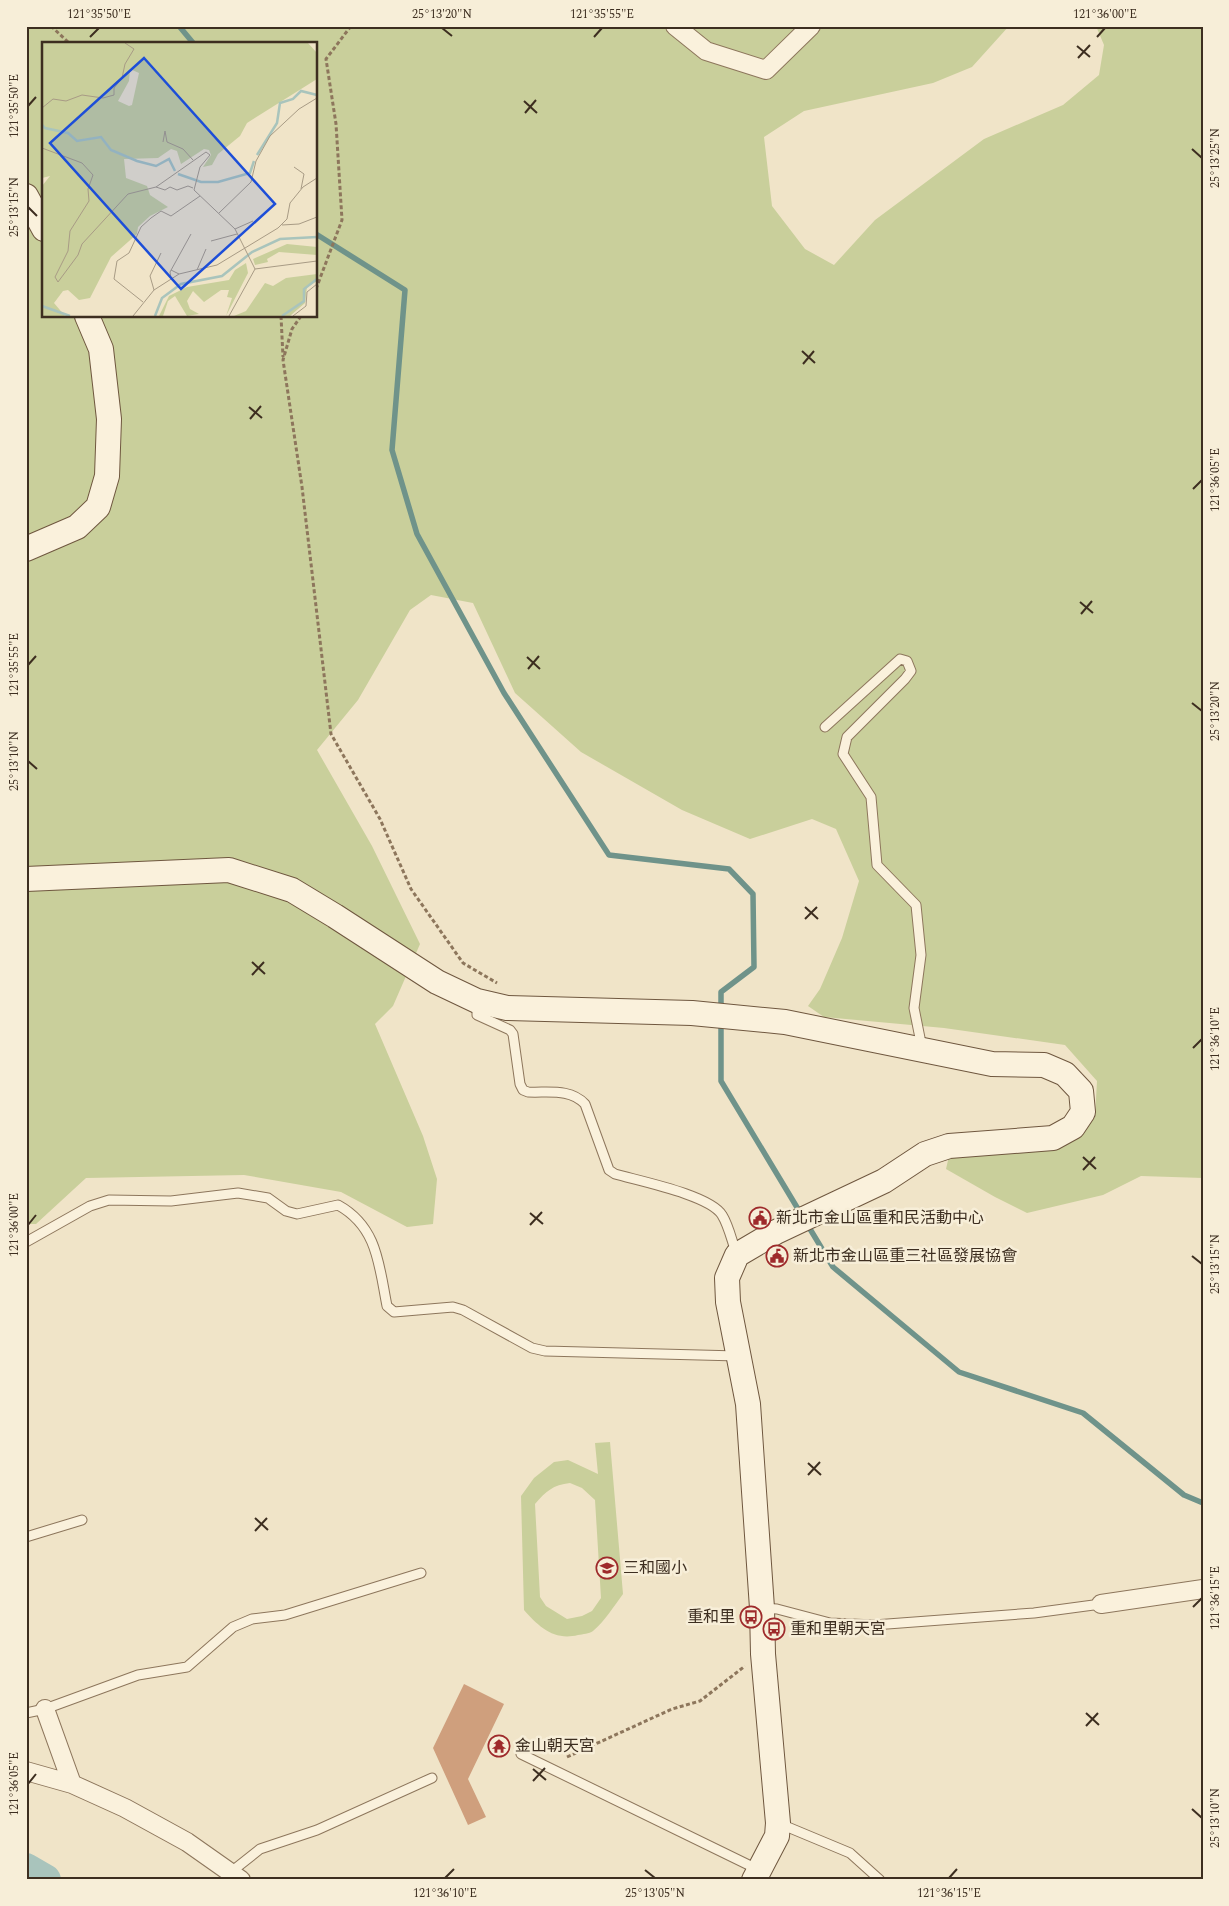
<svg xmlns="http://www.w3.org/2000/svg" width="1229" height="1906" font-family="Spectral,'Noto Sans TC',serif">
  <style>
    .green { fill: #c9cf9b; fill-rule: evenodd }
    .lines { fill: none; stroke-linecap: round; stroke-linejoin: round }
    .stream { stroke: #6f938a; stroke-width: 5.5 }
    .river { stroke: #a9c4bc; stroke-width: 32 }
    .building { fill: #cf9f7d }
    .lane-casing { stroke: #8d765c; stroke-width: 11 }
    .street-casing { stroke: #8d765c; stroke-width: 20 }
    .secondary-casing { stroke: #6f573f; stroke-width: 26 }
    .path { stroke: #8d765c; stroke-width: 3; stroke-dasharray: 4 2.5; stroke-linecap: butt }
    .lane { stroke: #faf1dc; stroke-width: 9 }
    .street { stroke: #faf1dc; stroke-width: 18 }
    .secondary { stroke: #faf1dc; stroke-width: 24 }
    .ticks { fill: none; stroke: #3d2e20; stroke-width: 2 }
    .labels { text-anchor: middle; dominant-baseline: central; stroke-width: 5; stroke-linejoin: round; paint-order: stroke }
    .poi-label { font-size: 16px; fill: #3d2e20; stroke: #f7eed8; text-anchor: start }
    .inset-river { fill: none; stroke: #a9c4bc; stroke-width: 2.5 }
    .inset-road { fill: none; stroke: #a89b85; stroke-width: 1 }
    .view { fill: #1d4ed8; fill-opacity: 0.15; stroke: #1d4ed8; stroke-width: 2.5 }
    .inset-edge { fill: none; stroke: #3d2e20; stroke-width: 2.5 }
    .neatline { fill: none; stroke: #3d2e20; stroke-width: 2 }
    .ticks-label { font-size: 12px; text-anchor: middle; fill: #3d2e20 }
  </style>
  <rect width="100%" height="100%" fill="#f0e4c8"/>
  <!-- green -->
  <path class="green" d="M26,26H1009L972,67L933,83L804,111L764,137L772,206L805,249L834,265L875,220L984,139L1063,105L1099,75L1104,45L1096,26H1203V1178L1141,1176L1103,1195L1027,1213L995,1197L946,1169L949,1156L1079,1137L1095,1117L1097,1081L1065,1045L944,1028L824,1017L808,1006L820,989L842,938L859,881L836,829L812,819L750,839L682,810L581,752L515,693L473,603L431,595L410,610L358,700L317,750L372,846L420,944L393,1006L375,1024L423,1136L437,1179L433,1224L407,1227L341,1192L244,1175L86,1178L36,1224H26ZM44,44H316V316H44Z
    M610,1442L623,1594C614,1606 605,1621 593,1631C589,1634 583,1634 578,1635C554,1641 539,1627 524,1610L521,1496L534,1478L554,1462L568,1460L598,1474L595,1443ZM570,1483L582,1488L595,1500L601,1598L592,1611L582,1616L567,1619L546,1606L540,1597L535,1504C546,1491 553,1485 570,1483Z"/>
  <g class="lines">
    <!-- stream -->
    <path class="stream" d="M179,26L194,44
      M316,234L405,290L392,450L417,534L504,693L609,855L729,869L753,894L754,967L721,992V1011
      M721,1020V1081L801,1214
      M807,1224L833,1267L959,1372L1083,1413L1184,1495L1203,1503"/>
    <!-- river -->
    <path class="river" d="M26,1869L45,1880"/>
  </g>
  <!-- building -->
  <path class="building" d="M464,1684L504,1704L468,1779L486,1817L468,1825L433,1748Z"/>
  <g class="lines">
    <!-- lane casing -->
    <g class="lane-casing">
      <path id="lane" d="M825,727L900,659L907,661L911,671L905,679L847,737L843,754L871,797L877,865L916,905L921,955L914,1008L922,1048
        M477,1002V1015L510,1030L513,1034L520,1084L523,1090L528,1092C548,1093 570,1088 585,1104L609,1170L615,1174C639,1181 710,1195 722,1215C729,1226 732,1242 737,1255
        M26,1242L90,1206L109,1200L171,1201L238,1193L268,1198L286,1211L297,1214L338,1205C378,1227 379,1266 387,1306L394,1312L453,1307L463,1310L532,1348L545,1351L738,1356
        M26,1537L82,1520
        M762,1608L777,1609L830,1623L874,1625L1034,1613L1101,1604
        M26,1713L45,1709L138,1675L187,1667L233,1627L252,1619L285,1615L421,1573
        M521,1754L759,1870
        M778,1823L850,1853L880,1880
        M231,1872L260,1849L317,1830L432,1778"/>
    </g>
    <!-- street casing -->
    <g class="street-casing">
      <path id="street" d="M675,26L706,51L766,70L811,26
        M1101,1604L1203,1589
        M45,1709L72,1784L125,1808L187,1842L241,1880
        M26,1771L72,1784"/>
    </g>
    <!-- secondary casing -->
    <g class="secondary-casing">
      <path id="secondary" d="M26,196L44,229
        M26,549L77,527L98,507L107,476L109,419L101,349L87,316
        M26,879L229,870L292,890L335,916L437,982L477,1001L507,1008L692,1013L785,1022L992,1064L1044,1065L1065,1074L1081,1091L1083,1112L1073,1127L1053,1138L949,1146L925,1154L884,1181L776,1232L737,1255L727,1278L728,1302L748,1404L762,1608L763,1654L778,1823L777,1836L754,1880"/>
    </g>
    <!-- path -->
    <path class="path" d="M51,26L70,44
      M316,289L342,220L336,124L326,59L351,26
      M281,316L283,357
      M301,316L292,329L283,360L302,487L331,734L380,819L411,889L463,963L497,983
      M567,1757L672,1709L700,1701L745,1666"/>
    <!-- lane -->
    <use href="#lane" class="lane"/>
    <!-- street -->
    <use href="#street" class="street"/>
    <!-- secondary -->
    <use href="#secondary" class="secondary"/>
  </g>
  <!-- ticks -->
  <path class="ticks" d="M442,28L452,36M90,37L99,28M594,37L602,28M1097,37L1105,28M1077,46L1090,57M1078,58L1090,45M524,101L537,113M28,106L36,97M525,113L536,100M1192,149L1202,158M28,207L37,216M802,351L815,363M803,364L814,351M249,407L262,418M250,419L261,406M1193,489L1202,480M1080,602L1093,613M1081,614L1092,601M527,657L540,669M28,665L36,656M528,669L539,656M1192,703L1202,711M28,761L37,769M805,907L818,919M805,919L817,907M252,962L265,974M252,975L264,962M1193,1048L1202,1039M1083,1157L1096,1169M1083,1170L1095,1157M530,1213L543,1224M28,1225L36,1215M530,1225L542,1212M1192,1256L1202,1264M808,1463L821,1475M808,1475L820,1462M255,1518L268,1530M255,1531L267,1518M1193,1607L1202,1598M1086,1713L1099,1725M1086,1726L1098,1713M533,1769L546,1780M533,1781L545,1768M28,1784L36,1774M1192,1809L1202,1818M645,1870L655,1878M445,1878L454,1869M949,1878L957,1869"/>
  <!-- icons -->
  <defs>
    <g id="civic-ring" transform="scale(1.125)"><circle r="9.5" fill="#f7eed8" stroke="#9e2a2b" stroke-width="1.5"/><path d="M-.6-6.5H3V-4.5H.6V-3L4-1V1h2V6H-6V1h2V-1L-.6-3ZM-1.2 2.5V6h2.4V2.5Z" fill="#9e2a2b"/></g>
    <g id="school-ring" transform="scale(1.125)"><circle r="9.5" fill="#f7eed8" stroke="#9e2a2b" stroke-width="1.5"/><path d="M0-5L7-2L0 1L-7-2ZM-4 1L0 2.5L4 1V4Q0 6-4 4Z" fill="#9e2a2b"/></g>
    <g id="bus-ring" transform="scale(1.125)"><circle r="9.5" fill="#f7eed8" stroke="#9e2a2b" stroke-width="1.5"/><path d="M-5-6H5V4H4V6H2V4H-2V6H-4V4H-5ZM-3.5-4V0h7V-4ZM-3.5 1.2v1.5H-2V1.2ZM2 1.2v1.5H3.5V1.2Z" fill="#9e2a2b"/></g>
    <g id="temple-ring" transform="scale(1.125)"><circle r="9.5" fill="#f7eed8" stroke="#9e2a2b" stroke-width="1.5"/><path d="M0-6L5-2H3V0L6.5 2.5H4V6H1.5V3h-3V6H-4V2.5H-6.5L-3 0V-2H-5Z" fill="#9e2a2b"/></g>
  </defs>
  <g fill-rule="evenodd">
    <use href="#civic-ring" x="760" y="1218"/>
    <use href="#civic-ring" x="777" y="1256"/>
    <use href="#school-ring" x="607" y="1568"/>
    <use href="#bus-ring" x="751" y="1617"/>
    <use href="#bus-ring" x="774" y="1629"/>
    <use href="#temple-ring" x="499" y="1746"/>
  </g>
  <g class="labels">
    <!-- poi labels -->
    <g class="poi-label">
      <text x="776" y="1218">新北市金山區重和民活動中心</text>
      <text x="793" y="1256">新北市金山區重三社區發展協會</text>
      <text x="623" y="1568">三和國小</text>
      <text x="735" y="1617" text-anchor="end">重和里</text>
      <text x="790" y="1629">重和里朝天宮</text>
      <text x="515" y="1746">金山朝天宮</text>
    </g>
  </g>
  <!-- overview -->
  <g transform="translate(42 42)">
    <rect width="275" height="275" fill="#f0e4c8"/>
    <path d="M0,1H266L275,11V37L205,81L198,94L176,112L170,123L161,125L169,113L167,108L162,107L139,122L135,109L129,107L116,116L82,117L84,136L105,144L108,153L126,165L108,174L96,185L95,192L69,215L48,256L37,258L26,248L21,249L12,261L23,274H0V144L8,134L0,136ZM88,27L97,31L90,63L87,64L76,59L87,39ZM245,202L275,205V213L237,210L225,217L226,220L213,223L211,217ZM204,221L206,231L184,274L190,256L185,255L187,248H179L162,260L151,249L145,259L148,267L157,272L145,274L133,254L126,259L121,274H117L127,254L145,245L187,238L193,228ZM275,232V239L265,245L263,261L248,274H192L204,269L223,241L231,244L244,236Z" fill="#c9cf9b" fill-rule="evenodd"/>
    <path class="inset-river" d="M0,83L3,86L26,91L35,99L59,95L69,108L95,119L114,124L127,117L133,129M215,113L235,81L238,61L251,57L259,49L275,53M136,132L159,140H176L208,131L212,119M0,264L28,274M113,274L120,256L139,242L180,234L210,210L238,197L275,195M240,274L262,259V247L275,237"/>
    <path class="inset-road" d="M0,66L11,57L24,59L40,53L61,56L72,53V46L80,36L83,22L92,7L83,1M121,100L123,89L125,100L141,107L151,118M0,106L40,121L51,133L46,147L47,159L28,189L26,209L13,235L16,240L36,213L40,202L86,152L114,145L164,110L168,113L158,125L152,148L193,187L213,227M252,125L262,132L259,147M114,145L123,148L128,145L135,148L146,144L151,146M177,171L209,140L214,119L228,94L257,67L275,56M240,183L257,182L275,175M193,187L211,179M169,199L195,192M129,228L137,232L175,223L236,186L245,177L248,161L261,145L275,136M155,228L164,207M129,236L128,230L149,192M112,248L108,234L119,211M101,260L72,237L75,219L87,211L99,185L109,176L119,169L129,174L158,154M91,274L112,248L137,232M187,274L213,227L275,219M251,274L264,264L265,250L275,242"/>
    <path class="view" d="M102,16L233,162L139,247L8,101Z"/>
    <rect width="275" height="275" class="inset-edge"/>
  </g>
  <!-- border -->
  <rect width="1229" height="1906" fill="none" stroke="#f7eed8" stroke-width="55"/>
  <rect x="28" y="28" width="1174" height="1850" class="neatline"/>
  <g class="ticks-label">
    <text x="99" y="18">121°35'50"E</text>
    <text x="442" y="18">25°13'20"N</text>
    <text x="602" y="18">121°35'55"E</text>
    <text x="1105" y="18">121°36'00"E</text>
    <text transform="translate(14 106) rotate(-90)" y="4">121°35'50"E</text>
    <text transform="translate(1215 158) rotate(-90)" y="4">25°13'25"N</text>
    <text transform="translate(14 207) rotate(-90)" y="4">25°13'15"N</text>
    <text transform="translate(1215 480) rotate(-90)" y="4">121°36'05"E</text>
    <text transform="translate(14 665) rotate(-90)" y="4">121°35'55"E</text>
    <text transform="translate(1215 711) rotate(-90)" y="4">25°13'20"N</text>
    <text transform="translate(14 761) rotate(-90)" y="4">25°13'10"N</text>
    <text transform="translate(1215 1039) rotate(-90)" y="4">121°36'10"E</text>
    <text transform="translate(14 1225) rotate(-90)" y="4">121°36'00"E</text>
    <text transform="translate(1215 1264) rotate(-90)" y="4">25°13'15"N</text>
    <text transform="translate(1215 1598) rotate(-90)" y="4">121°36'15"E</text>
    <text transform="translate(14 1784) rotate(-90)" y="4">121°36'05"E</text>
    <text transform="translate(1215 1818) rotate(-90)" y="4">25°13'10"N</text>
    <text x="445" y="1897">121°36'10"E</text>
    <text x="655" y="1897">25°13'05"N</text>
    <text x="949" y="1897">121°36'15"E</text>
  </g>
</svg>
